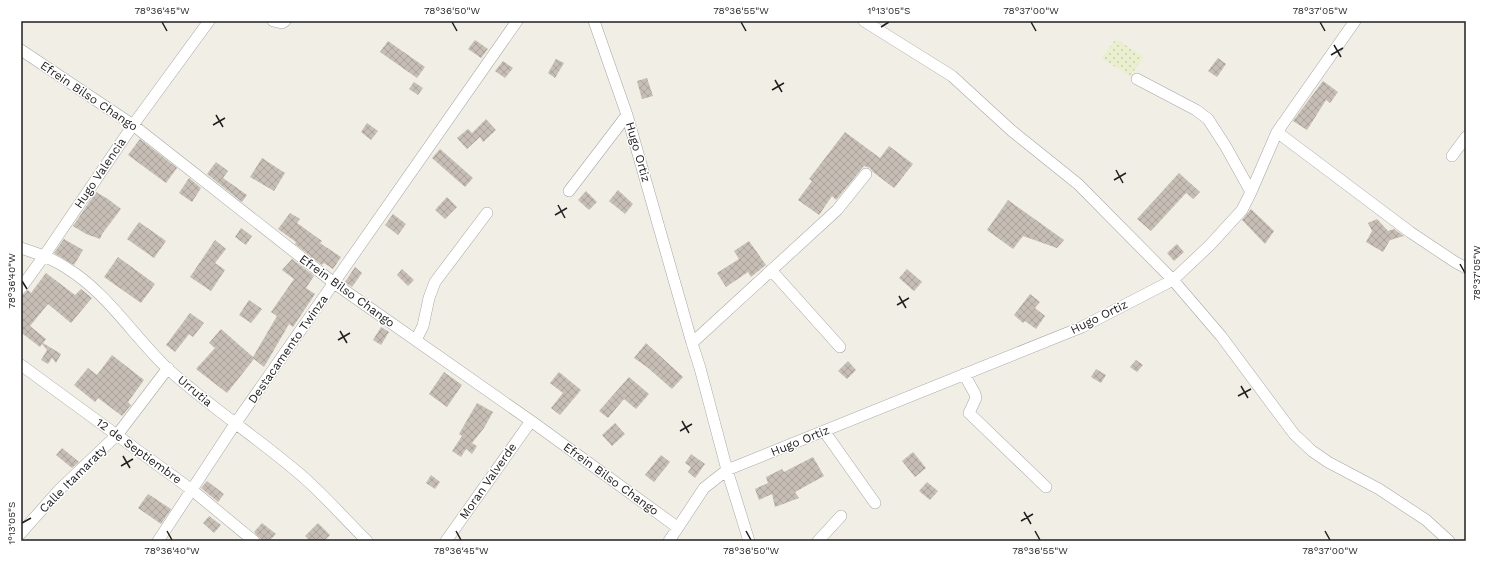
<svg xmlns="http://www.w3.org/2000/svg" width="1487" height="562" font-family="'Work Sans',sans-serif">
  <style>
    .farmland { fill: url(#farmland-dots) }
    .building { fill: url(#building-cross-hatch) }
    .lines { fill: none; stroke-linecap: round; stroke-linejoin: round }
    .minor-casing { stroke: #a6a6a6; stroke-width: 12 }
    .minor { stroke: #fff; stroke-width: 11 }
    .ticks { fill: none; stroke: #1f1f1f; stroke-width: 1.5 }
    .labels { text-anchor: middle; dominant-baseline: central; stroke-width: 3; stroke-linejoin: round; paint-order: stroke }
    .street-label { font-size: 12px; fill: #1f1f1f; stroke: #fff }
    .neatline { fill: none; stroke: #1f1f1f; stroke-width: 1.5 }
    .ticks-label { font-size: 10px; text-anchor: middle; fill: #1f1f1f }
  </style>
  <defs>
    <pattern id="farmland-dots" width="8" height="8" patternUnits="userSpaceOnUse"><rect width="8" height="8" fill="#eaf0cf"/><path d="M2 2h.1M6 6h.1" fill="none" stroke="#c8cdb1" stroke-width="1.8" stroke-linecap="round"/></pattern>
    <pattern id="building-cross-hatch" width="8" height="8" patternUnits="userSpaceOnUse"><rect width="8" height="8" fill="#c6bdb4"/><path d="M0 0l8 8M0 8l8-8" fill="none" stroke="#aaa29a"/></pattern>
  </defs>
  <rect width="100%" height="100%" fill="#f1eee5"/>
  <!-- farmland -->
  <path class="farmland" d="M1116,39L1144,57L1130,76L1101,58Z"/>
  <!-- building -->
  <path class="building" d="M475,40L488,49L481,58L468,49Z
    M388,41L425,67L417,78L380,52Z
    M1218,58L1226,64L1217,77L1208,71Z
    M556,59L564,63L555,78L548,73Z
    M503,61L513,68L505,78L495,71Z
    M647,78L653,96L642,99L637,81Z
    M1323,81L1338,92L1330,103L1326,100L1307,130L1293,121Z
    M414,82L423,88L418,95L409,89Z
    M486,119L496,130L483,142L480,137L467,149L457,138L468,129L472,133Z
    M367,123L378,131L371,140L361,132Z
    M845,132L880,158L889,146L913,164L894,188L873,172L870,168L864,166L836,200L832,196L819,215L798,200L812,181L809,179Z
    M140,139L177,168L166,183L128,155Z
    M440,149L473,178L465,187L432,158Z
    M262,158L285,173L274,191L250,177Z
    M216,162L228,171L223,178L247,195L242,202L207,174Z
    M1179,173L1200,192L1193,199L1186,193L1151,231L1137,219Z
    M189,178L201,188L192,202L179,193Z
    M618,190L633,204L625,214L609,201Z
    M586,191L597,202L589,210L578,200Z
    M96,192L108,199L121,209L102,234L100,239L86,234L73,226Z
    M447,197L457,207L445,219L435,210Z
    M1008,200L1064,240L1057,248L1023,236L1013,249L987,230Z
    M1251,209L1274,231L1265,244L1242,220Z
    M290,213L300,219L297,223L322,241L320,243L341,257L333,269L324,263L322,265L295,244L296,242L278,229Z
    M393,214L406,224L398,235L385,225Z
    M1377,219L1388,231L1394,229L1404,236L1390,240L1383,252L1366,242L1372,231L1368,223Z
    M139,222L166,241L154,258L127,239Z
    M241,228L252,236L246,245L235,237Z
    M64,239L83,250L74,265L54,253Z
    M215,240L226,249L215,263L225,270L211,291L190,277Z
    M749,241L766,265L751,277L748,272L726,287L717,273L739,259L734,251Z
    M1177,244L1184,252L1174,261L1167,253Z
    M118,257L155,284L141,303L104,277Z
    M292,259L314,276L306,288L315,294L293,327L289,324L264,367L254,359L227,393L196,369L215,348L209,343L221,329L253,357L277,316L271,312L294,279L282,270Z
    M355,267L362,273L352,287L345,282Z
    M402,269L414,280L408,286L397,275Z
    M907,269L922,282L914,291L899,278Z
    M46,273L75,295L81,289L92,298L71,323L48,304L30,326L46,339L43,343L61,354L56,363L52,358L48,364L41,360L47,350L42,344L40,347L23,334L21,337V295L24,294L28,290L31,293Z
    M1030,294L1040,302L1035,308L1045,316L1036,329L1025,321L1023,323L1014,315Z
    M249,300L262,309L251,323L239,315Z
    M190,313L204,323L193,337L189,334L175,352L166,345Z
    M381,327L389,332L381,345L373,340Z
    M646,343L683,377L672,389L647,367L634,358Z
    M112,355L144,380L128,402L131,405L122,416L98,398L95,402L74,385L88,368L97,375Z
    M1136,360L1143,365L1137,372L1130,367Z
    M848,361L856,370L847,379L838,371Z
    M1096,369L1106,375L1101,383L1091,377Z
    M444,372L462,385L447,407L429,394Z
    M559,372L581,390L560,415L551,408L563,393L550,383Z
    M629,377L649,394L636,409L624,399L608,418L599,411Z
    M477,403L493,412L484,428L472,443L477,446L472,454L466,449L461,457L452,451L462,436L459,434Z
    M615,423L625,434L612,446L602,435Z
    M62,448L79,462L72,468L56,455Z
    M913,452L926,468L915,477L902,461Z
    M691,454L705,464L695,478L688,472L691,467L685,463Z
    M661,455L670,462L654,482L645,475Z
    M813,457L824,476L795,492L799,498L775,507L772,494L759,500L755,489L768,483L766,477L782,469L784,472Z
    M431,475L440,482L435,489L426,483Z
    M207,481L224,494L218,502L201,488Z
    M927,482L938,491L930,500L919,491Z
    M148,494L171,509L161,524L138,508Z
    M209,516L221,525L214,533L203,523Z
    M262,523L276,534L269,541H263L254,532Z
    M318,523L330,535L324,541H310L305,536Z"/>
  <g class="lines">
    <!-- minor casing -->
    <g class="minor-casing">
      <path id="minor" d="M273,21L282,23L285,21
        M594,21L627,115L692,343L700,368L727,470L749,541
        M864,21L952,76L1012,131L1078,184L1173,280L1221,336L1294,434L1312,451L1328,462L1379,489L1426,520L1449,541
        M21,50L133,125L334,283L531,421L677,527
        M1137,79L1196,110L1208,119L1226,147L1251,192
        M1277,132L1410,232L1455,262L1466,268
        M1452,156L1466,137
        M569,191L627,115
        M21,248C36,253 52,258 65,267C107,292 133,336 168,369C210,407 258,438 301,475C324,495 345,519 367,541
        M771,270L840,347
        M21,288L44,256L133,125L209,21
        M416,340L423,326L429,298L435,282L487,213
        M692,343L837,210L866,174
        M21,365L192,490L254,541
        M964,374L975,394L976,398L969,413L1046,487
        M824,431L875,503
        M21,533L60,489L117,435L168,368
        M158,541L235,424L517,21
        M446,541L531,421
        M669,541L704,488L727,470L1082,327L1173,280L1210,245L1242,210L1251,192L1277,132L1355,21
        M818,541L841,516"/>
    </g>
    <!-- minor -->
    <use href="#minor" class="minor"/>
  </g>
  <!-- ticks -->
  <path class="ticks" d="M162,22L167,31M452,22L457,31M741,22L746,31M1031,22L1036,31M1320,22L1325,31M881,27L889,22M1334,45L1341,57M1331,55L1343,48M775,80L782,92M772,90L784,83M216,115L223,127M213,125L225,118M1116,170L1123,183M1114,180L1126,173M558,205L565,218M555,215L567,208M1460,264L1465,273M22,281L27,289M899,296L906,308M897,305L909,298M340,331L347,343M338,340L350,333M1241,386L1248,398M1238,396L1251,389M682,421L689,433M680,431L692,424M123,456L130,468M121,466L133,459M1024,512L1031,524M1021,521L1033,514M22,523L31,518M167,531L172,540M456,531L461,540M746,531L751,540M1035,531L1040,540M1325,531L1330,540"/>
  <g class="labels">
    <!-- street labels -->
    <g class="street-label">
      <text transform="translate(89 96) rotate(34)">Efrein Bilso Chango</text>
      <text transform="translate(638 152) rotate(74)">Hugo Ortiz</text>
      <text transform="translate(100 173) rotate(-56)">Hugo Valencia</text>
      <text transform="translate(347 291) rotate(36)">Efrein Bilso Chango</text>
      <text transform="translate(1099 317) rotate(-26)">Hugo Ortiz</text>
      <text transform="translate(288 349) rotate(-55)">Destacamento Twinza</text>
      <text transform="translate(195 391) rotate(40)">Urrutia</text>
      <text transform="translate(800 441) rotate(-22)">Hugo Ortiz</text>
      <text transform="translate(139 451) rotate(36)">12 de Septiembre</text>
      <text transform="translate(73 479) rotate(-45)">Calle Itamaraty</text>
      <text transform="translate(611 479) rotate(36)">Efrein Bilso Chango</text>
      <text transform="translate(488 481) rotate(-55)">Moran Valverde</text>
    </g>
  </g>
  <!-- border -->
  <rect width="1487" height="562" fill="none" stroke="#ffffff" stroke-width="44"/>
  <rect x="22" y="22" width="1443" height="518" class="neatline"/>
  <g class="ticks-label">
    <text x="162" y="14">78°36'45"W</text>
    <text x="452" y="14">78°36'50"W</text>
    <text x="741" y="14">78°36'55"W</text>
    <text x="889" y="14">1°13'05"S</text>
    <text x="1031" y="14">78°37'00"W</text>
    <text x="1320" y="14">78°37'05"W</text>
    <text transform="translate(1476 273) rotate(-90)" y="4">78°37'05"W</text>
    <text transform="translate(11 281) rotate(-90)" y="4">78°36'40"W</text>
    <text transform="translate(11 523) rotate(-90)" y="4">1°13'05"S</text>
    <text x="172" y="554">78°36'40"W</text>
    <text x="461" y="554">78°36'45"W</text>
    <text x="751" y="554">78°36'50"W</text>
    <text x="1040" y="554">78°36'55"W</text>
    <text x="1330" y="554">78°37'00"W</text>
  </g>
</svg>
